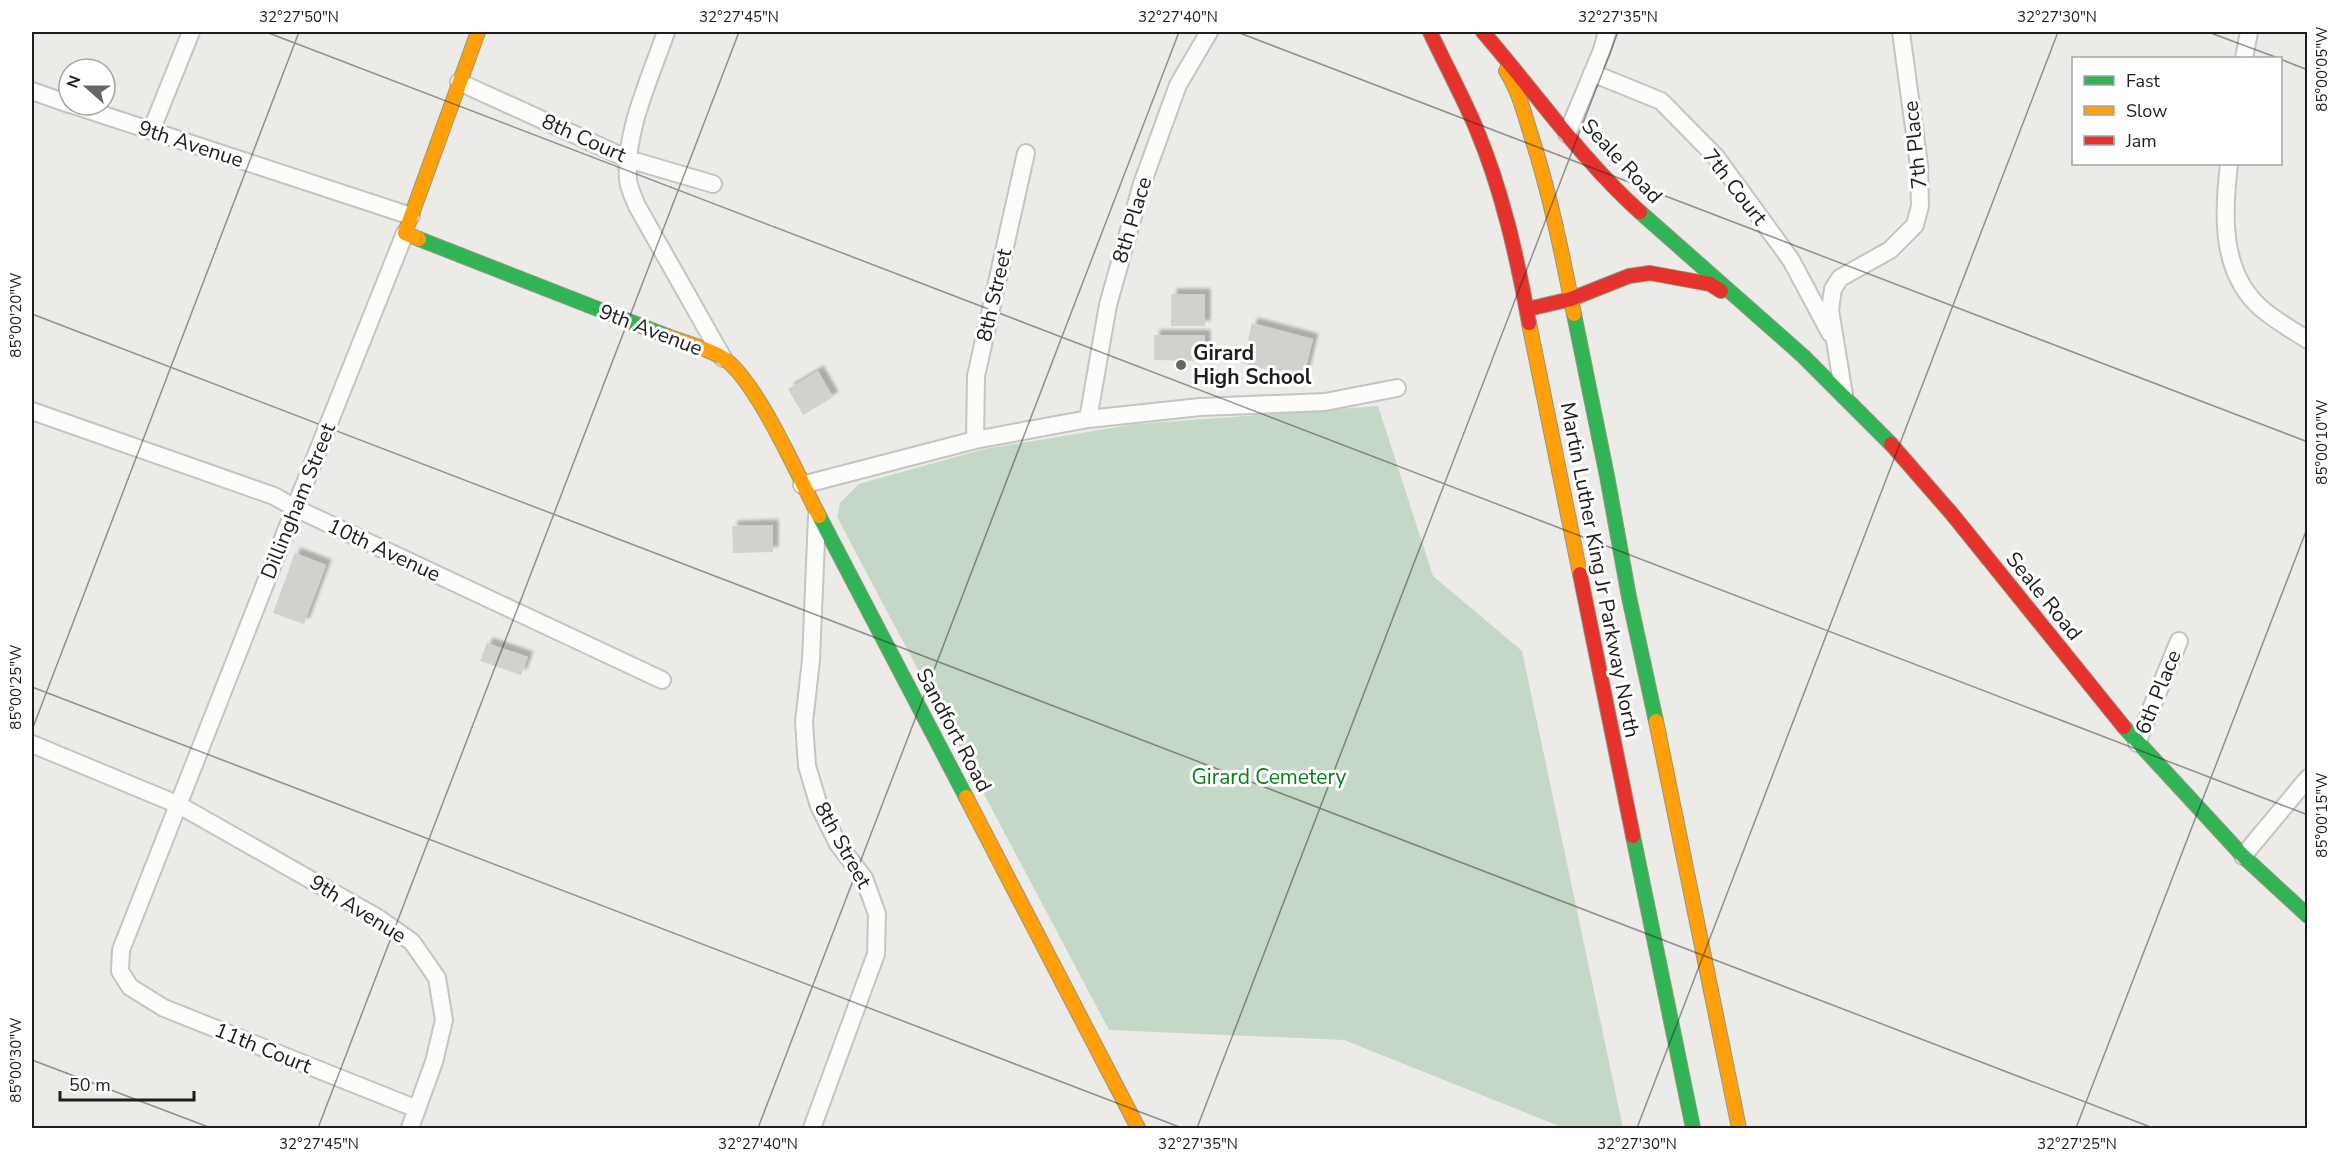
<svg xmlns="http://www.w3.org/2000/svg" width="2339" height="1160" font-family="'Nunito Sans',sans-serif">
  <style>
    .cemetery { fill: #c5d8c7 }
    .building { fill: #d3d1ce; filter: url(#shadow) }
    .lines { fill: none; stroke-linecap: round; stroke-linejoin: round }
    .street-casing { stroke: #c5c4c3; stroke-width: 20 }
    .fast-casing { stroke: #94977e; stroke-width: 16 }
    .slow-casing { stroke: #94977e; stroke-width: 16 }
    .jam-casing { stroke: #94977e; stroke-width: 16 }
    .street { stroke: #fcfcfb; stroke-width: 16 }
    .fast { stroke: #30b455; stroke-width: 14 }
    .slow { stroke: #ff9f0a; stroke-width: 14 }
    .jam { stroke: #e5322d; stroke-width: 14 }
    .ticks { fill: none; stroke: #1e1e1e; stroke-width: 1.5; stroke-opacity: 0.45 }
    .poi-dot { fill: #666664; stroke: #fff; stroke-width: 2 }
    .labels { text-anchor: middle; dominant-baseline: central; stroke-width: 6; stroke-linejoin: round; paint-order: stroke }
    .street-label { font-size: 21px; fill: #1e1e1e; stroke: #fff }
    .poi-label { font-size: 21px; font-weight: bold; fill: #1e1e1e; stroke: #fff; text-anchor: start }
    .park-label { font-size: 21px; fill: #088018; stroke: #fff }
    .neatline { fill: none; stroke: #1e1e1e; stroke-width: 2 }
    .ticks-label { font-size: 15px; text-anchor: middle; fill: #1e1e1e }
  </style>
  <defs>
    <filter id="shadow"><feDropShadow dx="5.5" dy="-5.5" stdDeviation="1.5" flood-color="#0004"/></filter>
  </defs>
  <rect width="100%" height="100%" fill="#edebe7"/>
  <!-- cemetery -->
  <path class="cemetery" d="M1378,406L1433,576L1522,651L1623,1128H1564L1344,1040L1109,1030L837,517L840,503L859,484L984,449L1136,424Z"/>
  <!-- building -->
  <path class="building" d="M1171,294H1205V326H1171Z
    M1252,323L1313,339L1303,379L1242,363Z
    M1154,335H1205V361L1154,360Z
    M818,371L833,397L803,415L788,389Z
    M773,525V552L733,553L732,526Z
    M295,553L326,565L304,624L273,613Z
    M487,643L528,657L521,675L480,661Z"/>
  <g class="lines">
    <!-- street casing -->
    <g class="street-casing">
      <path id="street" d="M666,32C651,76 624,132 628,180C629,189 634,198 637,206L723,358
        M2244,58L2249,32
        M1592,73L1661,101L1716,157L1791,260L1830,333
        M459,82L628,159L713,184
        M32,91L69,104
        M73,105L411,216
        M151,131L191,32
        M1567,134L1602,50L1607,32
        M2229,164C2223,214 2220,273 2262,309C2276,321 2292,330 2308,340
        M405,233L295,508L121,950L120,971L130,987L164,1008L417,1109
        M1844,395L1830,310L1833,289L1840,278L1890,250L1915,225L1920,206L1919,165L1901,32
        M32,411L274,496L295,508L662,680
        M1088,419L1108,305L1142,184L1178,85L1209,32
        M975,440L976,376L1026,153
        M802,485L975,440L1088,419L1200,407L1325,402L1397,388
        M2137,743L2179,641
        M32,744L179,805L378,918L412,942L437,978L444,1020L434,1062L410,1128
        M2243,856L2308,778
        M812,1128L876,954L877,914L864,878L838,844L819,806L807,766L804,722L811,660L817,516"/>
    </g>
    <!-- fast casing -->
    <g class="fast-casing">
      <path id="fast" d="M1640,212L1803,356L1891,444
        M419,239L667,336
        M1574,314L1607,476L1629,597L1656,721
        M819,516L966,797
        M2124,727L2243,856L2308,916
        M1633,836L1693,1128"/>
    </g>
    <!-- slow casing -->
    <g class="slow-casing">
      <path id="slow" d="M1506,71C1519,91 1524,113 1531,135C1550,194 1562,253 1574,314
        M419,239L405,233L478,32
        M1529,323L1580,574
        M667,336C685,343 707,348 723,358C756,379 799,478 819,516
        M1656,721L1739,1128
        M966,797L1138,1128"/>
    </g>
    <!-- jam casing -->
    <g class="jam-casing">
      <path id="jam" d="M1430,32C1445,64 1462,95 1476,128C1502,190 1517,256 1529,323
        M1483,32C1535,92 1581,159 1640,212
        M1528,309L1571,299L1629,276L1650,273L1710,284L1721,291
        M1891,444L1952,514L2124,727
        M1580,574L1633,836"/>
    </g>
    <!-- street -->
    <use href="#street" class="street"/>
    <!-- fast -->
    <use href="#fast" class="fast"/>
    <!-- slow -->
    <use href="#slow" class="slow"/>
    <!-- jam -->
    <use href="#jam" class="jam"/>
  </g>
  <!-- ticks -->
  <path class="ticks" d="M266,32L2308,815M1237,32L2308,442M2208,32L2278,58M2280,59L2308,70M32,314L2153,1128M32,687L1182,1128M32,730L299,32M32,1060L211,1128M318,1128L739,32M758,1128L1179,32M1197,1128L1618,32M1637,1128L2058,32M2076,1128L2308,526"/>
  <!-- markers -->
  <circle class="poi-dot" cx="1181" cy="365" r="6"/>
  <g class="labels">
    <!-- street labels -->
    <g class="street-label">
      <text transform="translate(584 138) rotate(24)">8th Court</text>
      <text transform="translate(191 144) rotate(18)">9th Avenue</text>
      <text transform="translate(1915 145) rotate(-96)">7th Place</text>
      <text transform="translate(1622 161) rotate(47)">Seale Road</text>
      <text transform="translate(1735 187) rotate(52)">7th Court</text>
      <text transform="translate(1132 220) rotate(-73)">8th Place</text>
      <text transform="translate(994 295) rotate(-77)">8th Street</text>
      <text transform="translate(651 330) rotate(21)">9th Avenue</text>
      <text transform="translate(298 501) rotate(-68)">Dillingham Street</text>
      <text transform="translate(384 550) rotate(25)">10th Avenue</text>
      <text transform="translate(1600 570) rotate(79)">Martin Luther King Jr Parkway North</text>
      <text transform="translate(2044 596) rotate(51)">Seale Road</text>
      <text transform="translate(2158 692) rotate(-68)">6th Place</text>
      <text transform="translate(954 730) rotate(62)">Sandfort Road</text>
      <text transform="translate(843 845) rotate(61)">8th Street</text>
      <text transform="translate(358 909) rotate(32)">9th Avenue</text>
      <text transform="translate(263 1048) rotate(22)">11th Court</text>
    </g>
    <!-- poi labels -->
    <g class="poi-label">
      <text x="1193" y="353">Girard<tspan x="1193" dy="24">High School</tspan></text>
    </g>
    <!-- park labels -->
    <g class="park-label">
      <text x="1269" y="777">Girard Cemetery</text>
    </g>
  </g>
  <!-- border -->
  <rect width="2339" height="1160" fill="none" stroke="#ffffff" stroke-width="66"/>
  <!-- legend -->
  <rect x="2072" y="57" width="210" height="108" fill="#ffffff" stroke="#a5a5a5" stroke-width="1.5"/>
  <rect x="2084" y="76" width="30" height="9" fill="#30b455" stroke="#a5a5a5" stroke-width="1.5"/>
  <text x="2126" y="87" font-size="18" fill="#1e1e1e">Fast</text>
  <rect x="2084" y="106" width="30" height="9" fill="#ff9f0a" stroke="#a5a5a5" stroke-width="1.5"/>
  <text x="2126" y="117" font-size="18" fill="#1e1e1e">Slow</text>
  <rect x="2084" y="136" width="30" height="9" fill="#e5322d" stroke="#a5a5a5" stroke-width="1.5"/>
  <text x="2126" y="147" font-size="18" fill="#1e1e1e">Jam</text>
  <!-- north arrow -->
  <g transform="translate(87 87) rotate(291)"><circle r="28" fill="#ffffff" stroke="#a5a5a5" stroke-width="1.5"/>
  <path d="M0-4.5L10 22L0 15L-10 22Z" fill="#666664"/>
  <text y="-9" font-size="16" font-weight="bold" text-anchor="middle" fill="#1e1e1e">N</text>
  </g>
  <!-- scale -->
  <path d="M60 1091v9h134v-9" fill="none" stroke="#1e1e1e" stroke-width="3"/>
  <text x="69" y="1091" font-size="18" fill="#1e1e1e" stroke="#ffffff" stroke-width="4.5" paint-order="stroke">50 m</text>
  <rect x="33" y="33" width="2273" height="1094" class="neatline"/>
  <g class="ticks-label">
    <text x="299" y="22">32°27'50"N</text>
    <text x="739" y="22">32°27'45"N</text>
    <text x="1178" y="22">32°27'40"N</text>
    <text x="1618" y="22">32°27'35"N</text>
    <text x="2057" y="22">32°27'30"N</text>
    <text transform="translate(2322 69) rotate(-90)" y="5">85°00'05"W</text>
    <text transform="translate(16 315) rotate(-90)" y="5">85°00'20"W</text>
    <text transform="translate(2322 442) rotate(-90)" y="5">85°00'10"W</text>
    <text transform="translate(16 687) rotate(-90)" y="5">85°00'25"W</text>
    <text transform="translate(2322 815) rotate(-90)" y="5">85°00'15"W</text>
    <text transform="translate(16 1060) rotate(-90)" y="5">85°00'30"W</text>
    <text x="319" y="1149">32°27'45"N</text>
    <text x="758" y="1149">32°27'40"N</text>
    <text x="1198" y="1149">32°27'35"N</text>
    <text x="1637" y="1149">32°27'30"N</text>
    <text x="2077" y="1149">32°27'25"N</text>
  </g>
</svg>
